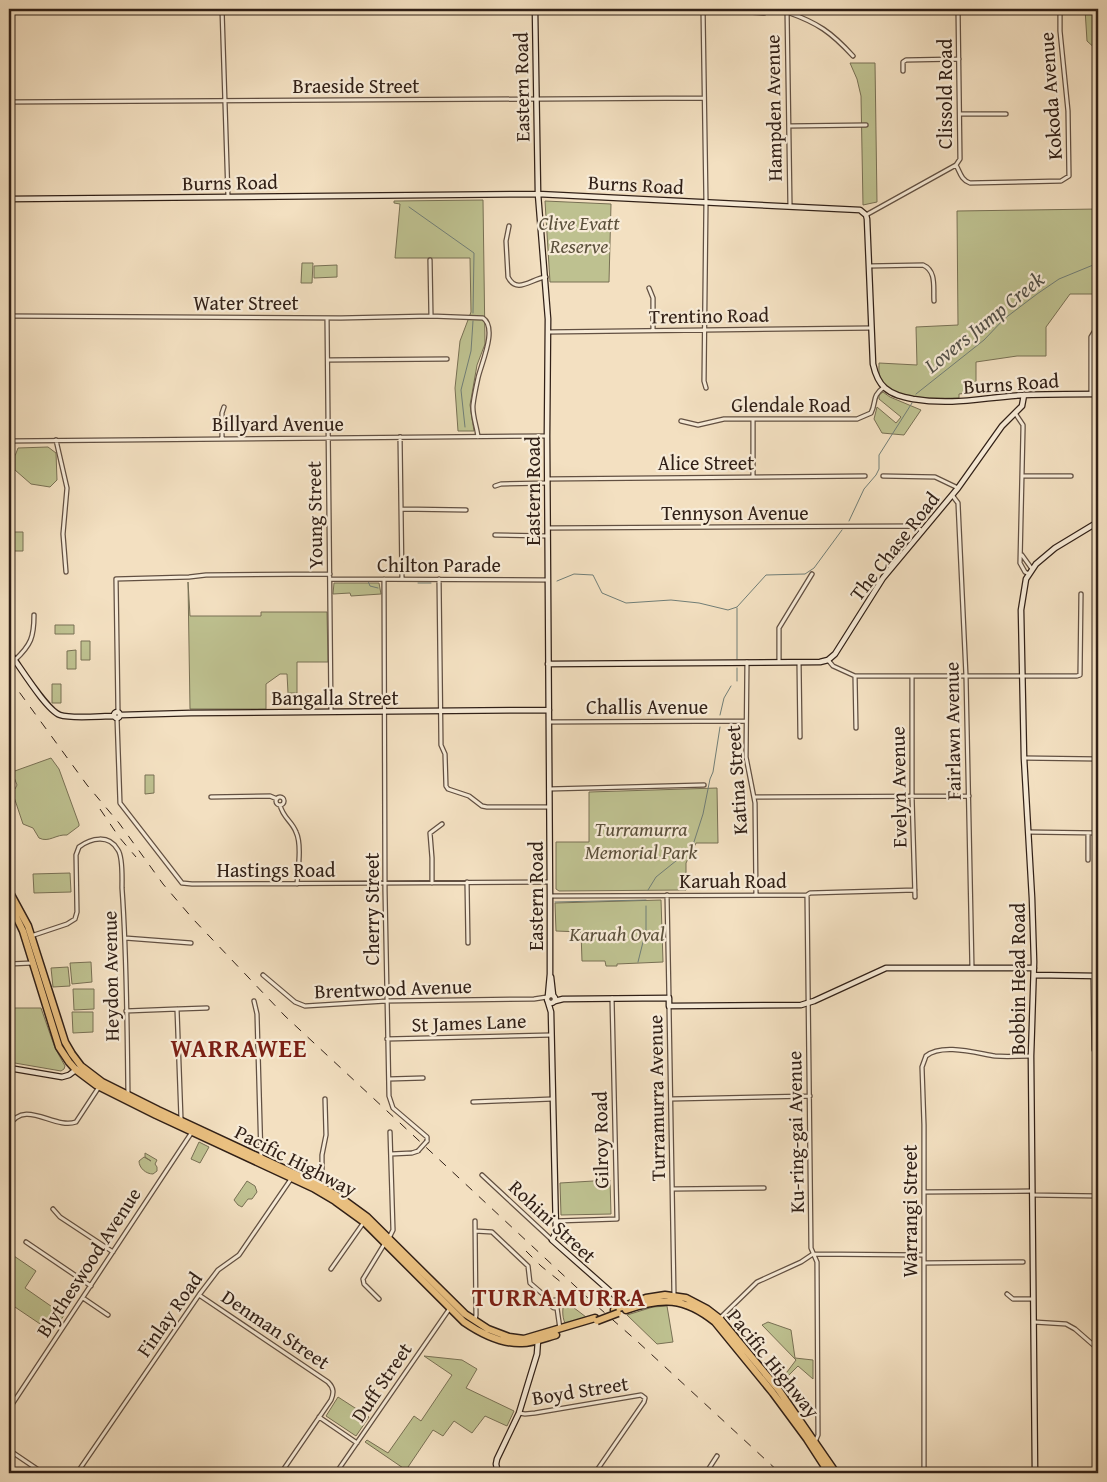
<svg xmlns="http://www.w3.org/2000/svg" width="1107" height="1482" font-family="'Gentium Book Plus',serif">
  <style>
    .green { fill: #bec190; stroke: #787054 }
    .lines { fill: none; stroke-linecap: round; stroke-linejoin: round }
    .stream { stroke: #717e77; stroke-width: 1 }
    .street-casing { stroke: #625042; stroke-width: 5.5 }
    .secondary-casing { stroke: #312017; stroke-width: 7 }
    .highway-casing { stroke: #312017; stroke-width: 9 }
    .street { stroke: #f7ebd7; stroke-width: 3 }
    .secondary { stroke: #f7ebd7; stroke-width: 4.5 }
    .highway { stroke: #eac080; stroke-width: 6 }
    .rail { stroke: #312017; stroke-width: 1; stroke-dasharray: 9 9; stroke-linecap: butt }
    .street-bridge-casing { stroke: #625042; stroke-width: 5.5; stroke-linecap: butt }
    .highway-bridge-casing { stroke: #312017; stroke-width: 9; stroke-linecap: butt }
    .street-bridge { stroke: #f7ebd7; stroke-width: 3 }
    .highway-bridge { stroke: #eac080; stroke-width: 6 }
    .labels { text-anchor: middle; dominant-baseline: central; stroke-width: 4.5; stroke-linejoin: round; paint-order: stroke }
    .street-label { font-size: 20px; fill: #312017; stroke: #f7ebd7 }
    .park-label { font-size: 20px; font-style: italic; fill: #5b503b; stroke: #f7ebd7 }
    .water-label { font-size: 21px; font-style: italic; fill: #514f47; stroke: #f7ebd7 }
    .district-label { font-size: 25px; font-weight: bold; letter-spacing: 1px; fill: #7a1f14; stroke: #f7ebd7 }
  </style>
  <rect width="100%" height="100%" fill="#f3e0c1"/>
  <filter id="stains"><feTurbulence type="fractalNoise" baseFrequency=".004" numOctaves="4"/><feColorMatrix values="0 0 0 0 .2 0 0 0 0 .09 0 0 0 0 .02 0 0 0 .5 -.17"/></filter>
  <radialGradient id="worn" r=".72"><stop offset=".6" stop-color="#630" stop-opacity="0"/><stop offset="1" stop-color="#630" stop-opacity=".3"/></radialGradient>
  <!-- green -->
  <path class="green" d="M1085,9H1098V51L1087,41Z
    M850,63H875L877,202L863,205L861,96L857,79Z
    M483,200L485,344L477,365L470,405L474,431H458L455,388L460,341L471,312L470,258H395L400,204L394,203V201Z
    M545,201L611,204L609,282H550Z
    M1098,209V294H1070L1046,327V356H1017L976,362V392L959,394V398C940,398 893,401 882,382C878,376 879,370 879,363L917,365L916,327L958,325L957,211Z
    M302,263H313L312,283H301Z
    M337,265V277L314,278V266Z
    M883,392L890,397L921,410L904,435L882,433L874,419L877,407L896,423L901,417L879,399V395Z
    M48,447L56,453L57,480L50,487L31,484L15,470V456L18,448Z
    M14,532H23V551H14Z
    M188,582L190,616H261V612H327L328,662H297V693H288L287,674H280L266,684V709H190Z
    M334,583H379L381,594L351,596L350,593L333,594Z
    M55,625H74V634H55Z
    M81,641H90V660H81Z
    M76,650V669H67V651Z
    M52,684H61V703H52Z
    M51,758L59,769L79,824V826L67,835C56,834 49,843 39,838L33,828L23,824L12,791L15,789L17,785L12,772Z
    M145,775H154V793L145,794Z
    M717,788L718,843H696L686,863V890L559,891L556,889V842H589V792Z
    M70,873L71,892L34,893L33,874Z
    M661,900L663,962L617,964V966H606L605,961H582L581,932L556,931L555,903Z
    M91,962L92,982L72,984L70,963Z
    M68,967L70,986L53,987L51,968Z
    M73,989H94V1009L74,1010Z
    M9,1008H41L55,1048L65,1066L64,1069L61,1071L9,1062Z
    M72,1012H93V1032L73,1033Z
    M199,1142L209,1147L200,1163L191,1159Z
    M145,1153L157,1160L155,1164L157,1167V1171L153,1174C146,1174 139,1168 139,1161L144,1157L151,1161L145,1157Z
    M610,1180L611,1214L561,1215L560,1183Z
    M247,1181L255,1186L257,1192L252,1199H248L242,1207L238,1205L234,1200Z
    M14,1256L36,1271L25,1288L58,1311L65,1314L52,1332L9,1303V1294L12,1289L9,1286V1260Z
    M565,1301L586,1317L583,1319L565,1323C562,1317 562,1307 565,1301Z
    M667,1306L673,1342L657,1344L627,1315L653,1307Z
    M768,1322L791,1330L795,1358L813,1360V1379L798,1366L783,1381L784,1385L793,1392L789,1396L777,1380L787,1372L796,1360L762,1325Z
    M424,1356L462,1360L477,1369L466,1388L514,1411L507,1426L485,1416L472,1433L454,1421L443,1436L433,1430L406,1470L365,1442L367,1440L388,1453L414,1416L421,1421L452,1375Z
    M338,1397L369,1417L356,1436L326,1416Z"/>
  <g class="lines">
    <!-- stream -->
    <path class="stream" d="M409,207L474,253L473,313
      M916,394L984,340L1004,319L1037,294L1059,279L1098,263
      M465,427L461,390L471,351L473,321
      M849,521L864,489L876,475L879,469V455L912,403
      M368,581L370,586L378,588
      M557,581L574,574L593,575L602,593L626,603L671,600L699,603L728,610L737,607L766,575L805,574L814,568L842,530
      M418,583H431
      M737,608V659
      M737,668V681
      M720,715L724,698L731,686
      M648,890L656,877L692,848L703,814L710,779L713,772L720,727
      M555,902L646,900
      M638,962L646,930V906"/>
    <!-- street casing -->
    <g class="street-casing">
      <path id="street" d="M222,9L228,197
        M703,9L706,202L704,381L706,388
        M703,9L764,13
        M787,9L790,206
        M787,12C818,23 831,32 853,56
        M903,71V62L906,60L959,59
        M9,102L704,98
        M960,114H1006
        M789,126L866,125
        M956,165C960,172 961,180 970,183L1061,181L1069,176L1068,111L1060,31V9
        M866,215L956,165L960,159L958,9
        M509,226L506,241L508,277C517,295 532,278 546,277
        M430,260L431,316
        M869,266L923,265C937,271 933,288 934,301
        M649,288L653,298V330
        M9,316L341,318L431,316L483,318C498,328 481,364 478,378C476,387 474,396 473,405C472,415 477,427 478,437
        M327,318L331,711
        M548,332L871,328
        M328,360L447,359
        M1091,394V337L1094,332L1098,331
        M1015,413L1023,425V429L1020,563L1025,572L1029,574
        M753,419V477
        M681,421L698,425L724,419H857L871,413C877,401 871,397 884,387
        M400,437L402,579
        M222,439V413L224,407
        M56,440L67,488L63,534L66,572
        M9,441L547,436
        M883,476L935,477L958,488
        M1023,476H1071
        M547,479L865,476
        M495,486L501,484L547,483
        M952,495L958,503L966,676L972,968
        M401,509L466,510
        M548,528L912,526L917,527L922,531
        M495,535L548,536
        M1022,555L1032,569
        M330,579L548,580
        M384,579L385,891L389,1096L393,1108L427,1137V1141
        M439,579L441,745L445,754L446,786L448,789L469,796L482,806L487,807H549
        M15,660C31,645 34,637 34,615
        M828,660L833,666L855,676L856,728
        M747,662L746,757L755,803L756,895
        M779,662V628L812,574
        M799,662L800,737
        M855,676H1077L1080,675L1081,594
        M912,676V796L915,897
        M118,712L116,579L189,577L206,575L330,574
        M117,718L120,803L182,883L192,884L550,882
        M549,722L746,721
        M1024,758L1098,759
        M549,789L704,785
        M276 801a4 4 0 1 1 8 0a4 4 0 1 1-8 0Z
        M211,797L270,796L277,799
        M754,797L969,796
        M280,805C283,818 292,821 296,832C302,844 298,870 297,884
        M1028,832L1098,833
        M1088,860V833
        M467,882L468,943
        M432,883V858L430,833L442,824
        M667,895L669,998
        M807,895L811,1248L817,1262L818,1435L815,1442
        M550,896L807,895L810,893L915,890
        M31,936L67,924L75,919L77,912L76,855L79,847C91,838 109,834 118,850C123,857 122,879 122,888C127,957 127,1026 128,1095
        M125,938L191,943
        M9,964L32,963
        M263,975L295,1002L305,1006L386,1001L534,999L547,997
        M1093,976L1094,1050L1098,1054
        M254,1001L257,1014L261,1158
        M669,1006L674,1295
        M178,1009L207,1008
        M126,1011L177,1009L181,1119
        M387,1039L551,1035
        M389,1079L423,1078
        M671,1099L810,1096
        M473,1102L552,1099
        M9,1126C25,1098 54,1130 76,1122L99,1087
        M391,1154L412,1153L418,1151
        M482,1175L552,1240
        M321,1186L322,1183V1155L326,1135L325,1099
        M673,1189L764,1188
        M924,1192L1032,1191
        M1032,1195L1098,1196
        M53,1209L60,1217L113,1252
        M556,1221L617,1219L612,998
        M475,1231L492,1232L528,1266L530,1283L552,1302
        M389,1238L393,1230L390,1132
        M26,1242L91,1286
        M813,1254L923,1255
        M924,1263L1023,1262
        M331,1269L364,1222
        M1007,1294L1013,1299H1033
        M199,1295L328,1382C334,1388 334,1393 331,1400L281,1473
        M83,1298L108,1315
        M379,1299L364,1284L363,1279L385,1243
        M551 1304a4 4 0 1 1 8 0a4 4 0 1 1-8 0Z
        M557,1308L560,1329
        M720,1318L757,1282L801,1262L813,1254
        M475,1320L476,1315L475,1221
        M1034,1322L1066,1324L1075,1329L1098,1349
        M9,1409L192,1132
        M519,1413L525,1414L535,1413L641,1395L645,1398L644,1402L595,1473
        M319,1417L357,1443
        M9,1450L43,1473
        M77,1473L199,1295L218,1270L239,1255L291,1179
        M336,1473L450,1308
        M706,1473L717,1456
        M924,1473V1125L922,1067L926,1056C942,1043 976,1053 995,1056C1007,1057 1019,1056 1031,1056"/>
    </g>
    <!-- secondary casing -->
    <g class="secondary-casing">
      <path id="secondary" d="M535,9L538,194L548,319L547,436L550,896V974L548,996
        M9,199L538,194L860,210L866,215L867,219L873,364C875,373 878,382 885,388C893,395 903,397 913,399C955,406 984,397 1025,395C1049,394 1074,394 1098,394
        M9,652C19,665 46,710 60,715C71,719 101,716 114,716
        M548,664L820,662L828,660L835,654L883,578L958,488L1002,426L1022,406L1024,395
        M114 715a3 3 0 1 1 6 0a3 3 0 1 1-6 0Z
        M121,715L191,713L549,710
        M1034,975L1098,976
        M551,977L553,995
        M547 999a4 4 0 1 1 8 0a4 4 0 1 1-8 0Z
        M555,1001L563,999L669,998V1006L801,1005L814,1001L886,968H1034
        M548,1002L551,1012L556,1232L552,1240L620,1300L623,1308
        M9,1068L62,1077L69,1075L77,1069
        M498,1473L496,1464L497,1459L519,1413L537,1354L538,1340
        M1035,1473L1031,1056L1034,962L1032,898L1024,758L1021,610L1026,579L1036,564L1055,548L1098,522"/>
    </g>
    <!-- highway casing -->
    <g class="highway-casing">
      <path id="highway" d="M9,891L28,926L65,1042L72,1054L81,1066L102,1082L158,1110L321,1186L341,1198L367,1217L465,1314L488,1329L509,1337L524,1339L595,1318
        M9,902L23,931L59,1047L69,1062L76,1070L96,1085L156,1115L313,1188L335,1201L364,1222L464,1322C480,1333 501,1344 522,1343C533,1343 545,1338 556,1335
        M614,1310L646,1298L665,1295L686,1298L707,1309L720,1319L778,1389L836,1473
        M626,1310C662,1297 684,1297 715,1322L773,1393L807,1439L829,1473"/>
    </g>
    <!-- street -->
    <use href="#street" class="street"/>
    <!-- secondary -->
    <use href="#secondary" class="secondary"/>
    <!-- highway -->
    <use href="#highway" class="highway"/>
    <!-- rail -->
    <path class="rail" d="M9,678L87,785L119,823L163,884L193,919L285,1016L589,1299L638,1342L780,1473
      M100,809L119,837L136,857
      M526,1251L541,1266L562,1283"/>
    <!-- street-bridge casing -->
    <g class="street-bridge-casing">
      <path id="street-bridge" d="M418,1151L427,1141"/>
    </g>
    <!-- highway-bridge casing -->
    <g class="highway-bridge-casing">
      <path id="highway-bridge" d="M597,1321L618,1313"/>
    </g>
    <!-- street-bridge -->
    <use href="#street-bridge" class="street-bridge"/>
    <!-- highway-bridge -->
    <use href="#highway-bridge" class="highway-bridge"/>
  </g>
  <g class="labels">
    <!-- street labels -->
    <g class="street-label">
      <text x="356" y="85">Braeside Street</text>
      <text transform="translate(521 87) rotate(-91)">Eastern Road</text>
      <text transform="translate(944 94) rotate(-90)">Clissold Road</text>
      <text transform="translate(1050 96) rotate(-94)">Kokoda Avenue</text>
      <text transform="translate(773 108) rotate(-91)">Hampden Avenue</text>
      <text transform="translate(230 182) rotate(-1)">Burns Road</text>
      <text transform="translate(636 184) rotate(3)">Burns Road</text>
      <text x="246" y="302">Water Street</text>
      <text transform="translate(709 315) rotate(-1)">Trentino Road</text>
      <text transform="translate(1011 383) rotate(-4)">Burns Road</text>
      <text x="791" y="404">Glendale Road</text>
      <text x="278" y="423">Billyard Avenue</text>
      <text x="706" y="462">Alice Street</text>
      <text transform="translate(532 491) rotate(-90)">Eastern Road</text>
      <text x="735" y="512">Tennyson Avenue</text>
      <text transform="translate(314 515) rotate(-91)">Young Street</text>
      <text transform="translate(894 546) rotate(-52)">The Chase Road</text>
      <text x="439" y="564">Chilton Parade</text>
      <text x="335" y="697">Bangalla Street</text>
      <text x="647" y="706">Challis Avenue</text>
      <text transform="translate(952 731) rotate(-91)">Fairlawn Avenue</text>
      <text transform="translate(736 780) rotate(-94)">Katina Street</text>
      <text transform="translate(898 787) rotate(-91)">Evelyn Avenue</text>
      <text x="276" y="869">Hastings Road</text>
      <text x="733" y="880">Karuah Road</text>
      <text transform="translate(535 896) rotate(-90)">Eastern Road</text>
      <text transform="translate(371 909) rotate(-90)">Cherry Street</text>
      <text transform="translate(110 976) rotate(-91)">Heydon Avenue</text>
      <text transform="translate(1017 979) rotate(-90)">Bobbin Head Road</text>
      <text transform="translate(393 988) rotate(-2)">Brentwood Avenue</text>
      <text transform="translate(469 1022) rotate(-2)">St James Lane</text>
      <text transform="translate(656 1098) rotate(-91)">Turramurra Avenue</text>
      <text transform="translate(795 1132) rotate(-91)">Ku-ring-gai Avenue</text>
      <text transform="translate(600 1140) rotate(-91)">Gilroy Road</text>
      <text transform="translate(296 1160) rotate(27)">Pacific Highway</text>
      <text transform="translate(909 1211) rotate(-90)">Warrangi Street</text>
      <text transform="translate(553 1221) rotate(43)">Rohini Street</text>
      <text transform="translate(88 1262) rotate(-57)">Blytheswood Avenue</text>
      <text transform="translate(169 1314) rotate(-55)">Finlay Road</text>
      <text transform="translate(276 1329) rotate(34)">Denman Street</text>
      <text transform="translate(774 1363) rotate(51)">Pacific Highway</text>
      <text transform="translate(381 1382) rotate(-56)">Duff Street</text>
      <text transform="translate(580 1390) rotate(-9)">Boyd Street</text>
    </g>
    <!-- park labels -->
    <g class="park-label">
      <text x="579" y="222">Clive Evatt<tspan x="579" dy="23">Reserve</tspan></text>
      <text x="641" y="828">Turramurra<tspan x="641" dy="23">Memorial Park</tspan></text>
      <text x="617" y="933">Karuah Oval</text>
    </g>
    <!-- water labels -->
    <g class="water-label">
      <text transform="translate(984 322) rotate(-39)">Lovers Jump Creek</text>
    </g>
    <!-- district labels -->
    <g class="district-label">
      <text x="239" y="1048">WARRAWEE</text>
      <text x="559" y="1297">TURRAMURRA</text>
    </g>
  </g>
  <!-- margin -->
  <rect width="1107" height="1482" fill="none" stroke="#f3e0c1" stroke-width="30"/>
  <rect x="10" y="10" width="1087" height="1462" fill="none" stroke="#312017" stroke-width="2.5"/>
  <rect x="15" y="15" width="1077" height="1452" fill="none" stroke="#312017"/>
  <rect width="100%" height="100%" filter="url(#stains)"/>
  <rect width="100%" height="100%" fill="url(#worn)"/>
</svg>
